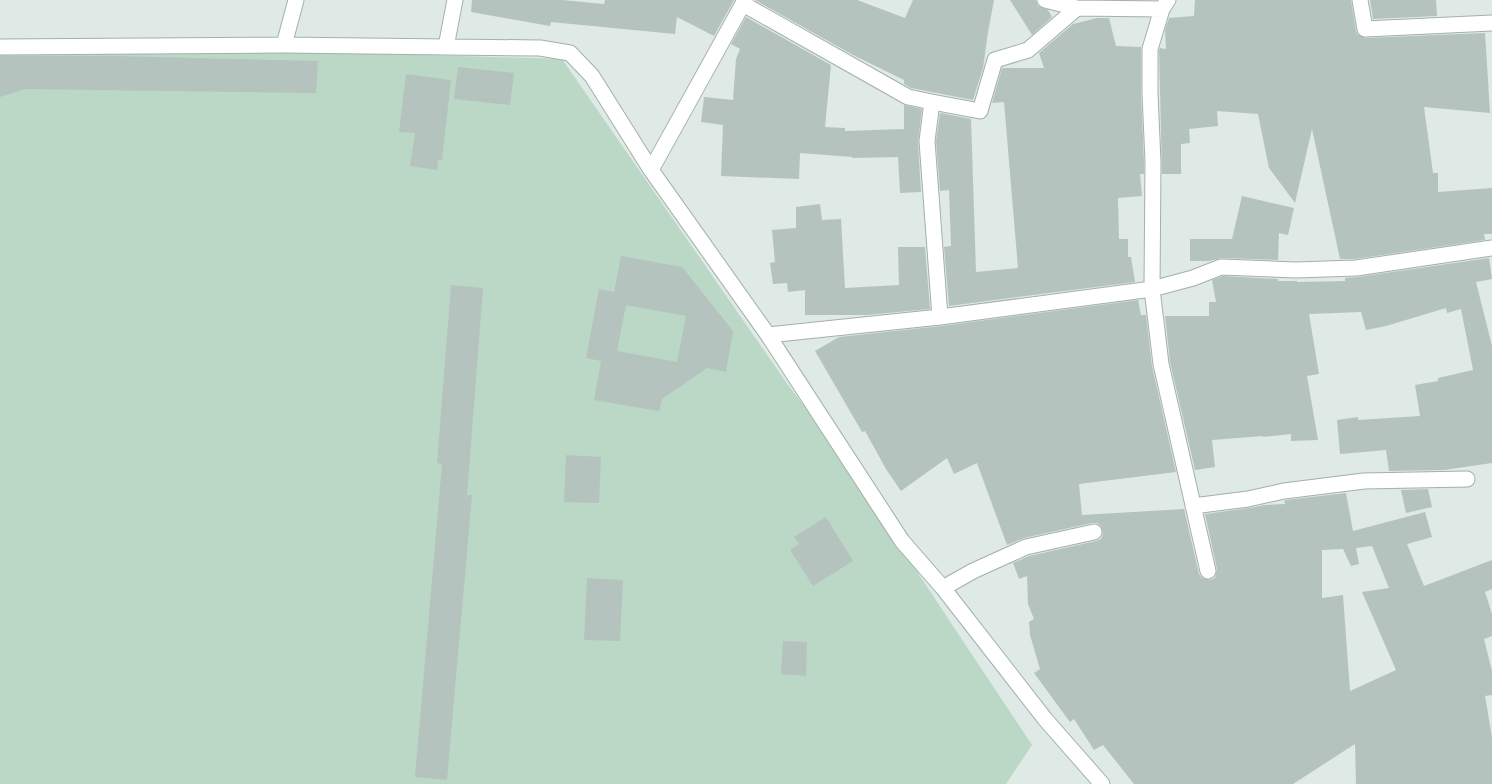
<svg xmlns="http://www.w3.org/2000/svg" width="1492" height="784" font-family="'Noto Sans',sans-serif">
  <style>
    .garden { fill: #bad8c5 }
    .building { fill: #b5c3bf; fill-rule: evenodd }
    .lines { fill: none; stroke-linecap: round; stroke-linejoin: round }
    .minor-casing { stroke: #a3b0ac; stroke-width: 17 }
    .minor { stroke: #fff; stroke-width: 15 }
  </style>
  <rect width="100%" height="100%" fill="#dfe9e5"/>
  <!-- garden -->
  <path class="garden" d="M0,52H330L562,59L788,385L825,433L1032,745L1006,784H0Z"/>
  <!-- building -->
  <path class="building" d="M472,0H562L604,4L605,0H734L714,36L677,17L675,34L551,22L550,26L471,12Z
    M755,0H857L905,18L913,0H994L988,32L983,68L973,100L911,88L904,84V80L853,55Z
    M1010,0H1036L1038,6L1048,10L1052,17L1032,35Z
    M1195,0H1351L1356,31L1358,35L1365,38L1485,33L1490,113L1424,107L1433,173H1438V192L1492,188V234H1484L1485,240L1355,259H1340L1312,129L1295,203L1269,168L1258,114L1217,111L1218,126L1189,129L1190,143L1181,144V174H1162L1159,50L1160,48L1166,49L1165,30L1169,18L1194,16Z
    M1370,0H1436L1437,16L1373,19Z
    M746,17L831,65L825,127L845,128V131L904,129V105L922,109L918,142L921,192L900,193L898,157L852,158V157L800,153L799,179L721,176L723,125L701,122L704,97L733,100L736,59L740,49L731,44Z
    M1097,18H1109L1116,46L1141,47V94L1144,162V174H1140L1142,196L1118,198L1119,239H1128V257H1131L1135,282L949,306L944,247L951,246L949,190L940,191L936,141L940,113L971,119L976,272L1018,268L1004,102L992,103L1002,68H1044L1039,53L1073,24Z
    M0,56H115L318,61L316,93L25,89L0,97Z
    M458,67L514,73L510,105L454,99Z
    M406,74L451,80L442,160H438L437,170L410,166L415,133L399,132Z
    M1242,196L1294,208L1288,235L1279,233L1278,260L1221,258L1209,261H1190V239H1232Z
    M820,204L822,220L841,219L845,288L899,285L898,247H925L930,309L867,315H805V290L788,292L787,283L773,284L770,263L775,262L772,230L796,228V207Z
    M621,256L682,267L733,331L726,372L707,368L662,399L659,411L594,400L601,361L586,358L599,289L614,292ZM626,305L686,316L677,362L617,351Z
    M1489,258L1492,279L1476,282L1492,346V463L1444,470L1389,471L1386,450L1340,454L1337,420L1358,417V420L1420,416L1415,385L1438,381V378L1473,370L1461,309L1447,313L1446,308L1386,326L1366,330L1361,312L1309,314L1319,374L1307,376L1318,440L1291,441V434L1263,437V436L1212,440L1215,467L1195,470L1170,362L1165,316H1209V302H1216L1212,280L1223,276L1278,279V281H1297V282L1345,281V278L1357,277Z
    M451,285L483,288L467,495H472L447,780L415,777L442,464L437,463Z
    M1138,300L1141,315H1146L1152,366L1176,472L1079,484L1082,515L1184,509L1199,574L1202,578L1210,580L1215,578L1217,569L1205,514L1249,508L1265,505L1285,504L1284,501L1286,500L1346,493L1353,531L1425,512L1432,537L1407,544L1424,586L1492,560V589L1485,592L1492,614V636L1484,639L1492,671V695L1485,696L1492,737V784H1356L1355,744L1293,784H1134L1103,745L1094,750L1074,719L1070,722L1034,673L1040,669L1030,635L1029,622L1034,619L1028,604L1027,576L1019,579L1013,563L1029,556L1096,541L1101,539L1103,534L1101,526L1097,523H1092L1024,538L1007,545L977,463L954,474L947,458L901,491L886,469L865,431L862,432L815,351L839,337L941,326ZM1372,546L1389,588L1362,592L1396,670L1350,691L1343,595L1322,598V550L1343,549L1351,566L1359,564L1356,548Z
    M566,455L601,457L599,503L564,502Z
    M1428,489L1432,507L1406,513L1401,490Z
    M826,517L853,561L813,586L790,550L799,544L794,537Z
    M587,578L623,580L620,641L584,640Z
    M783,641L807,642L806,676L781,674Z"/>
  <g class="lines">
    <!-- minor casing -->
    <g class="minor-casing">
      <path id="minor" d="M1045,0L1077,8L1162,9
        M1168,0L1162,9L1150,49V94L1153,162L1152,289L1161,364L1208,571
        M1360,0L1365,29L1492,23
        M743,4L908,97L932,102L927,141L940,317
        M284,45L296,0
        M0,47L284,45L540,48L570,53L592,76L651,170L768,335L902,541L943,588L1045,719L1102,784
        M446,47L455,0
        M932,102L980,111L995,60L1028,50L1077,8
        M651,170L745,0
        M768,335L940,317L1152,289L1193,278L1221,267L1296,270L1356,268L1492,248
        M1193,506L1248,499L1284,491L1364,481L1467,479
        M943,588L973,571L1026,547L1094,532"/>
    </g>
    <!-- minor -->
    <use href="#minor" class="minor"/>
  </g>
</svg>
